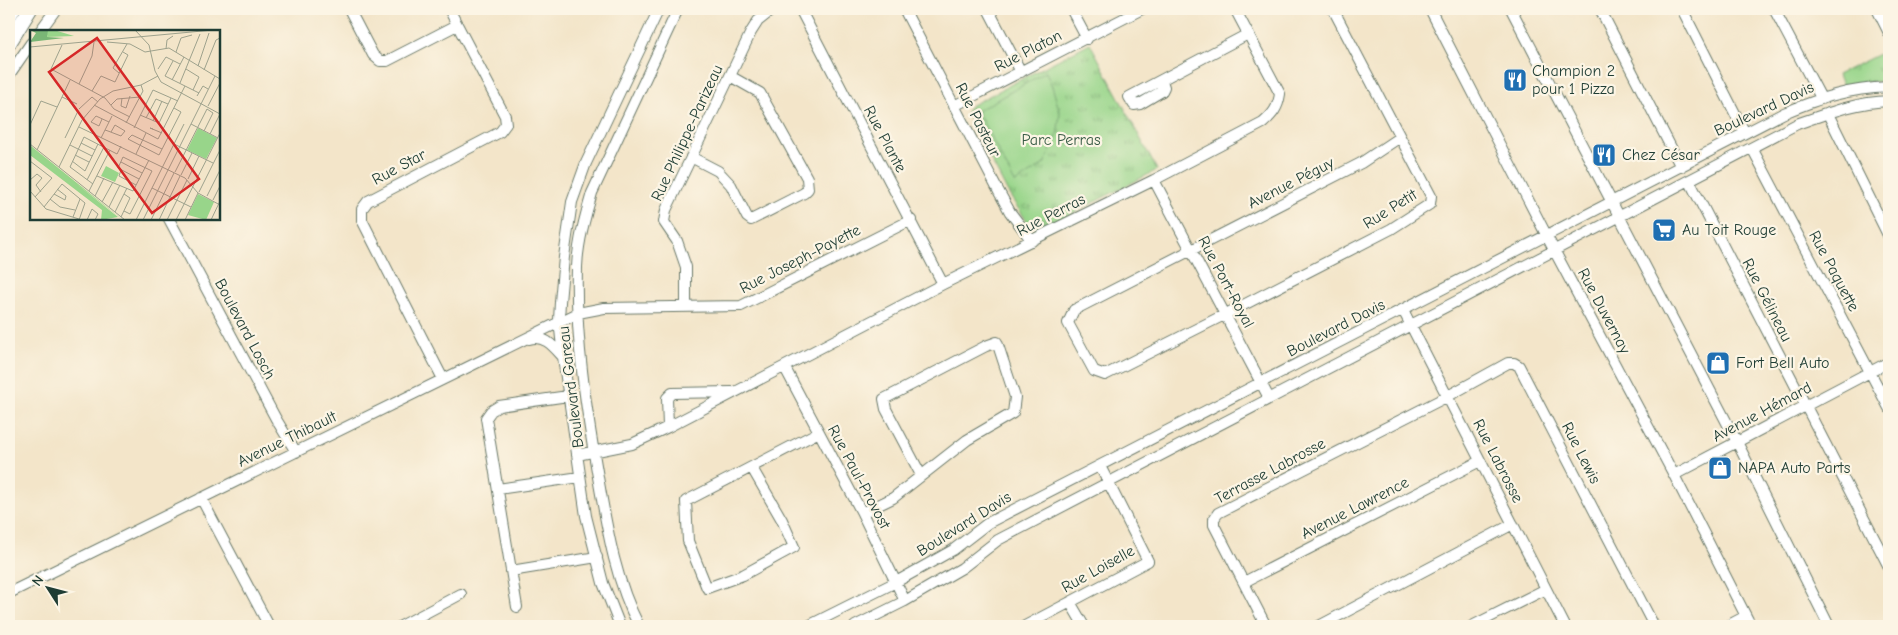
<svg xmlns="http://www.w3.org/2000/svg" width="1898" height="635" font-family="'Comic Neue',sans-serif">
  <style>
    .grass { fill: url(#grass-tufts); stroke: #5c895f }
    .garden { fill: #98d58a; stroke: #5c895f }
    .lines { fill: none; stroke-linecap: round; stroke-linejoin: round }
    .minor-casing { stroke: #697868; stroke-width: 12 }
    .highway-casing { stroke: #697868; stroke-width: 16 }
    .minor { stroke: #fff; stroke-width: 10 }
    .highway { stroke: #fff; stroke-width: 14 }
    .labels { text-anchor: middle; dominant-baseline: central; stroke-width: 4.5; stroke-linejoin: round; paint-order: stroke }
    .street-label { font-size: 16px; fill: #1f3d34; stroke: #fcf5e5 }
    .poi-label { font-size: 16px; fill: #1f3d34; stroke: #fcf5e5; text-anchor: start }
    .park-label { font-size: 16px; fill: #375b45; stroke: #fcf5e5 }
    .inset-road { fill: none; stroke: #9ea28d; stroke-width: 1 }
    .view { fill: #d62828; fill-opacity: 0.15; stroke: #d62828; stroke-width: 2.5 }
    .inset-edge { fill: none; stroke: #1f3d34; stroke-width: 2.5 }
  </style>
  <defs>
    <pattern id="grass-tufts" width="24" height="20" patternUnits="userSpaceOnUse" patternTransform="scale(1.25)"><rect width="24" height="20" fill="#98d58a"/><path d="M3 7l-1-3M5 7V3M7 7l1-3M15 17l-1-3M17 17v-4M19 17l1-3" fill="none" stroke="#7bae72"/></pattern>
  </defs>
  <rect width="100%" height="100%" fill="#fcf5e5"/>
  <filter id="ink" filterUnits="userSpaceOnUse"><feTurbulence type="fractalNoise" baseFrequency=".02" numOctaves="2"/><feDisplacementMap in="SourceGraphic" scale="10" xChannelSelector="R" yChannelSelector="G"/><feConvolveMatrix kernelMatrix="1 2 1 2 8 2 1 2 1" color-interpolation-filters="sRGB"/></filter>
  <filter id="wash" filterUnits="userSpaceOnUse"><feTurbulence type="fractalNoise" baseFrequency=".0096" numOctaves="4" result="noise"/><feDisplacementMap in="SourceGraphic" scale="20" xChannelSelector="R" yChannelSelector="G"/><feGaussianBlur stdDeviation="1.12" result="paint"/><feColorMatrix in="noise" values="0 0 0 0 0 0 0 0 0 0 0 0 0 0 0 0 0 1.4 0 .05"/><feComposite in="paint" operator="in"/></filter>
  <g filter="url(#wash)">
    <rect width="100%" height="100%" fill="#f3e5c9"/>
    <!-- grass -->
    <path class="grass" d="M1090,43L1157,170L1040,230L1030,226L1008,193L966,112L970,106Z
      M1889,49V81L1869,82L1843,85L1837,75Z"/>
    <!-- garden -->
    <path class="garden" d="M1046,72L1052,86L1060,113L1057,137L1044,164L1015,183L977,111Z"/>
  </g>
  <g filter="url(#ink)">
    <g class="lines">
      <!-- minor casing -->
      <g class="minor-casing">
        <path id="minor" d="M349,9L373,55L380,61H387L457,25
          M800,9L943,284
          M904,9L999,192L1010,212L1032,241
          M988,9L1021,72
          M1071,9L1087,39
          M1333,9L1431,196L1430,204L1391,229L1226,314L1105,375L1094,371L1068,323L1074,310L1361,163L1400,137
          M1430,9L1554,250L1674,475L1751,626
          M1511,9L1737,442L1829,626
          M1600,9L1681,167
          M1682,9L1745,133
          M1774,9L1821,98
          M1877,9L1889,33
          M40,31L56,9
          M9,75L31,43
          M1162,81L1164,87L1162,91L1140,104L1134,105L1129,97L1248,34
          M954,106L1142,9
          M1828,114L1889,237
          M1752,148L1889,408
          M691,157L718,171L731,185L747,217L751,220L804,193L808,189L807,178L760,93L730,76
          M1154,180L1269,398
          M1689,180L1889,567
          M169,219L276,419L296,452
          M686,307V267L677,241L664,222L666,210L751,32L758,21L773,9
          M1403,310L1565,626
          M529,339C544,334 554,347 563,357
          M785,368L862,513L905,601
          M443,379L362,220V209L368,201L500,132L506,124L505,116L449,9
          M668,427L667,398L672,393L732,392
          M577,455L632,444L668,427L943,284L1154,180L1263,123C1273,114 1278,108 1280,94L1235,9
          M752,468L782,520L794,547L743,575L707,588L688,541L686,501L819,432
          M1674,475L1889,362
          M498,489L580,477
          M201,498L269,626
          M862,513L893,498L967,440L1013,413L1015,397L997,342L986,346L884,399L886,409L921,475
          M511,571L597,557
          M1244,582L1480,461
          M9,593L578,313L604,308L741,306L911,220
          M1070,602L1084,626
          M517,607L486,418L491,411L499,406L568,396
          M401,626L461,594
          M620,626L603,583L586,516L563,357L559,320L560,302L564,257L572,202L586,163L659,9
          M639,626C615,580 607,528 598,477C586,408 575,338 577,267C578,242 585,217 592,193L678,9
          M808,626L896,582L953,550L988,523L1784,113C1823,97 1847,89 1889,87
          M855,626L905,601L962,568L998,540L1797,124C1828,113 1856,102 1889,101
          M1025,626L1148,561L1100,466
          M1266,626L1214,525V519L1218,513L1448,396L1508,363H1514L1519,366L1654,626
          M1319,626L1513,524
          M1472,626L1546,589
          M1727,626L1746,616"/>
      </g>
      <!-- highway casing -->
      <g class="highway-casing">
        <path id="highway" d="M9,16L13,9
          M9,43L30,9"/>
      </g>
      <!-- minor -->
      <use href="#minor" class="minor"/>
      <!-- highway -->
      <use href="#highway" class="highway"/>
    </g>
  </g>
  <!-- icons -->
  <defs>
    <g id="restaurant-square" transform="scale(1.25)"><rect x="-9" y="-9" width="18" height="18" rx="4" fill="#1f6fb2" stroke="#fcf5e5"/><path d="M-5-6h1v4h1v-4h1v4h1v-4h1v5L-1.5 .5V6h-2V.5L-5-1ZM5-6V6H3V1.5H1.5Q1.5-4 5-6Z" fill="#fff"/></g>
    <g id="supermarket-square" transform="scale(1.25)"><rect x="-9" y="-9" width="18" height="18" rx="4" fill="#1f6fb2" stroke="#fcf5e5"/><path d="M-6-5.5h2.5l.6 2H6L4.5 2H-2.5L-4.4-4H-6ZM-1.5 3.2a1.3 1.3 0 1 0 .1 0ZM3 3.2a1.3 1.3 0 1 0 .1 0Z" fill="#fff"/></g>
    <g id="shop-square" transform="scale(1.25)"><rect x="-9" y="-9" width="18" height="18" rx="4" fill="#1f6fb2" stroke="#fcf5e5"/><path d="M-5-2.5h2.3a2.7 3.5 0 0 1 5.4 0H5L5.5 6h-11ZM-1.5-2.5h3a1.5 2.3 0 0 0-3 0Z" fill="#fff"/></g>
  </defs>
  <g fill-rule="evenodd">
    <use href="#restaurant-square" x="1515" y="80"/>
    <use href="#restaurant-square" x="1604" y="155"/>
    <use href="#supermarket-square" x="1664" y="230"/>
    <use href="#shop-square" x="1718" y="363"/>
    <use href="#shop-square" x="1720" y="468"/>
  </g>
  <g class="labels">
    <!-- street labels -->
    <g class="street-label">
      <text transform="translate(1028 51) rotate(-27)">Rue Platon</text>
      <text transform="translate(1764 109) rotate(-25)">Boulevard Davis</text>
      <text transform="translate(978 120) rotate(63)">Rue Pasteur</text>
      <text transform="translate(687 133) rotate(-65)">Rue Philippe-Parizeau</text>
      <text transform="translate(885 139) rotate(62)">Rue Plante</text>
      <text transform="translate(399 167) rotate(-28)">Rue Star</text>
      <text transform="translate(1291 183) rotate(-27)">Avenue Péguy</text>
      <text transform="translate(1390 209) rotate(-32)">Rue Petit</text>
      <text transform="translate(1051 215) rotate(-27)">Rue Perras</text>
      <text transform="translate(800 259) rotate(-27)">Rue Joseph-Payette</text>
      <text transform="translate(1834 271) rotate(62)">Rue Paquette</text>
      <text transform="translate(1226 282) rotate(62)">Rue Port-Royal</text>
      <text transform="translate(1767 300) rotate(63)">Rue Gélineau</text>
      <text transform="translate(1604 311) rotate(62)">Rue Duvernay</text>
      <text transform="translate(1336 328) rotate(-27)">Boulevard Davis</text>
      <text transform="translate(245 329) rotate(62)">Boulevard Losch</text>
      <text transform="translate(571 387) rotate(-97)">Boulevard Gareau</text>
      <text transform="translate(1762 412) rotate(-28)">Avenue Hémard</text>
      <text transform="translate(287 439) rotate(-26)">Avenue Thibault</text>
      <text transform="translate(1581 453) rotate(63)">Rue Lewis</text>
      <text transform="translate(1498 461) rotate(63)">Rue Labrosse</text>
      <text transform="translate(1270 471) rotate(-28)">Terrasse Labrosse</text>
      <text transform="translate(859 477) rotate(62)">Rue Paul-Provost</text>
      <text transform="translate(1355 508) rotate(-27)">Avenue Lawrence</text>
      <text transform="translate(964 524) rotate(-32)">Boulevard Davis</text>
      <text transform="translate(1098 569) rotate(-29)">Rue Loiselle</text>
    </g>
    <!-- poi labels -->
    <g class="poi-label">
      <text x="1532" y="71">Champion 2<tspan x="1532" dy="18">pour 1 Pizza</tspan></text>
      <text x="1622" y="155">Chez César</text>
      <text x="1682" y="230">Au Toit Rouge</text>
      <text x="1736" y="363">Fort Bell Auto</text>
      <text x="1738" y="468">NAPA Auto Parts</text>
    </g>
    <!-- park labels -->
    <g class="park-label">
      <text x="1061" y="140">Parc Perras</text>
    </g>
  </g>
  <!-- overview -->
  <g transform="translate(30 30)">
    <rect width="190" height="190" fill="#f3e5c9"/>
    <path d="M168,98L187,108L176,129L157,120ZM1,116L93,190L44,152L88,187L71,190L72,180L0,125ZM76,136L89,143L85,152L71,146ZM168,164L184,172L176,190L158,185Z" fill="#98d58a"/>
    <path d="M0,0H20L17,7L34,8L0,12L6,3Z" fill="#7ab676"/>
    <path d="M18,0H24L44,6L17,7Z" fill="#98d58a"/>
    <path class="inset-road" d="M105,0L119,15L125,41L131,52L190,84M77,12L100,14L115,22L139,18L190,49M32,15L21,39L75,68L84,79L100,87M0,17L183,0M136,19L137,10L143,6M146,22L151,8L162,5M143,31L135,46L169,63M168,36L179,3M128,39L136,27L150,34M156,39L169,47L163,60M174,40L186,10L190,8M89,43L83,38L97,14M142,50L154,27M150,53L170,4M49,54L62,26L64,12M62,61L71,46L85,52L98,25L93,22M167,66L173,56L178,59M32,67L47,74M92,68L91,76L96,78L100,66M64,75L128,109L155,56M81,75L87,69L110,67M178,76L190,53M49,79L62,67L68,72M110,85L129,93L141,68M116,88L126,69L138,74M72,89L69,96L61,92L66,86L79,92M123,91L132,71M96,93L113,61L111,55M161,94L188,108M0,95L11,71L27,77M49,97L155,148L168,163L190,175M104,98L123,60L148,71M123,99L120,98L132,103M75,100L78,101L91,106L95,101L85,95L81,102M180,104L190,84M35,108L48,81M71,108L82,86M51,113L65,120M0,114L95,190M144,114L183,133M40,115L62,126M132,119L102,105L98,109L129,125L151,82L144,78M7,120L40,50M106,124L116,103M45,125L59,132M0,131L22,148L5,167M42,131L55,141L68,114M91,132L112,143M29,137L52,90L70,69L83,61L111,55L128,46M91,140L89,146L106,155M145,142L177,79L183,83L174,101M151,145L162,123M67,146L103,161L119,130M158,149L169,126M0,150L7,144L12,148L6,155L11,162M57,150L74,117M63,154L40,137L54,107L87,124L91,116M122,158L161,177M0,161L16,179L49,189M59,161L80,120M169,162L190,120M24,164L35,170L36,166L27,159M65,166L74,148M177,166L190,140M20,169L30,177L45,180M183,170L190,156M72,172L83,152M14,177L32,154L55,173L49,190M79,177L90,155M94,181L100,184L122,141L93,127L88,138L109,149M85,182L97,158M43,187L50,169M91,187L100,168L94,164M57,190L62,179L68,184L65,190M106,190L154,94M113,190L185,46M121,190L144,143M129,190L150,146M137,190L157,150M146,190L190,103M155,190L168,163M181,190L190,171"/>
    <path class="view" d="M67,8L169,149L122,183L19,42Z"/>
    <rect width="190" height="190" class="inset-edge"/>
  </g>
  <!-- margin -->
  <rect width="1898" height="635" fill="none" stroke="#fcf5e5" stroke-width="30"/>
  <!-- north arrow -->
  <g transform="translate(48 588) rotate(306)" stroke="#fcf5e5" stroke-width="4" paint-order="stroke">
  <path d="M0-4L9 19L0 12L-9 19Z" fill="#1f3d34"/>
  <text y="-8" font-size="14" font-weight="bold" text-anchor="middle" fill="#1f3d34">N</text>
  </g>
</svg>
